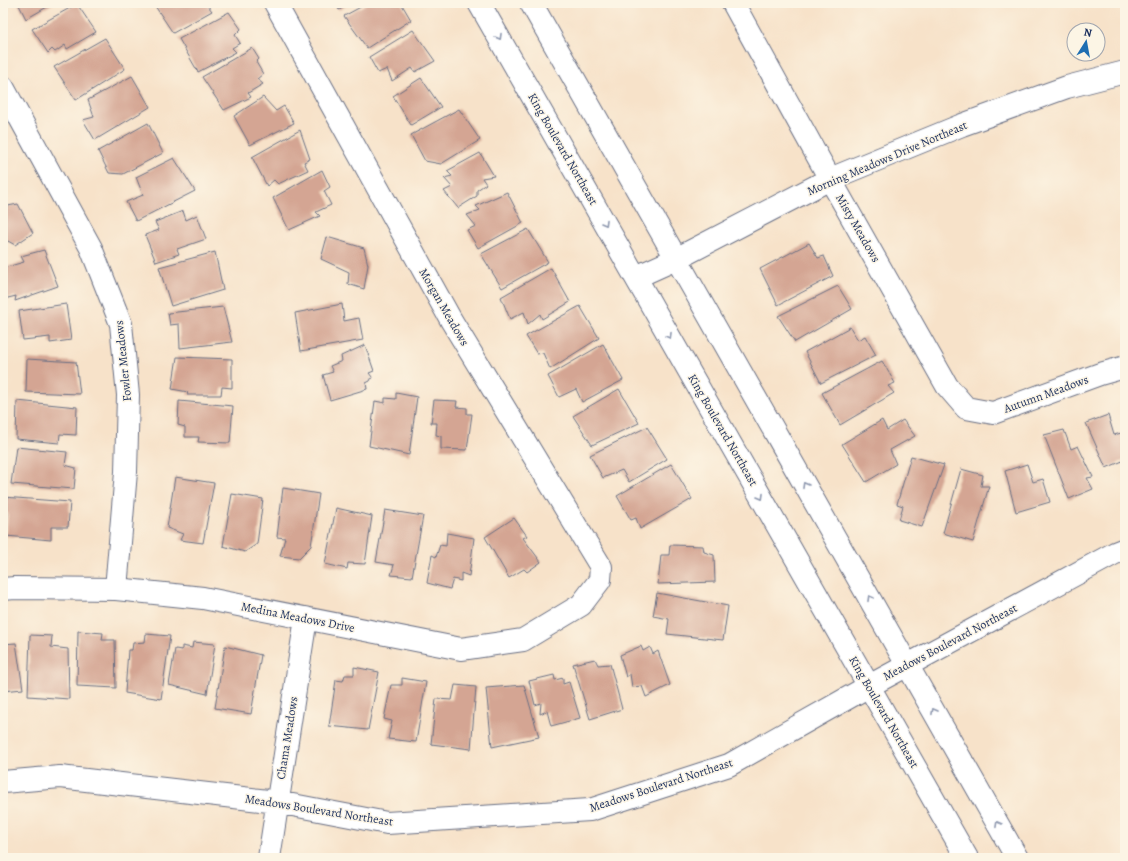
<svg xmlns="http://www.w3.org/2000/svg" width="1128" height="861" font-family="Alegreya,serif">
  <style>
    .building { fill: #d4a593 }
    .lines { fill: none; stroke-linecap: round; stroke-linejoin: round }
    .street-casing { stroke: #686e83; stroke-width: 24 }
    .secondary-casing { stroke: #686e83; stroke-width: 24 }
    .street { stroke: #fff; stroke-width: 22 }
    .secondary { stroke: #fff; stroke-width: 22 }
    .oneway { stroke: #8d97ae }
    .labels { text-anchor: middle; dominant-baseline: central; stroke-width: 3; stroke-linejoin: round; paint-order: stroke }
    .street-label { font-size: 12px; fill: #1b2f5e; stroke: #fcf5e5 }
  </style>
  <rect width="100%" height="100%" fill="#fcf5e5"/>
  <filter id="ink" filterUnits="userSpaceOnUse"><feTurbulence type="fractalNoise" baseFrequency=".025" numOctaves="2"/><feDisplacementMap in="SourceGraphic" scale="8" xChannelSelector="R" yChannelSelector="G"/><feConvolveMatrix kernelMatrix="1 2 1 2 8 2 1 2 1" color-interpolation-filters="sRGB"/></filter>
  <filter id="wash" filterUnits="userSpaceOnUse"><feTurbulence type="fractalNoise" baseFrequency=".012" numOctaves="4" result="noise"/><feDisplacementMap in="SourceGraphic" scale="16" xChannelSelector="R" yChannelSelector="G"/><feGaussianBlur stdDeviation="0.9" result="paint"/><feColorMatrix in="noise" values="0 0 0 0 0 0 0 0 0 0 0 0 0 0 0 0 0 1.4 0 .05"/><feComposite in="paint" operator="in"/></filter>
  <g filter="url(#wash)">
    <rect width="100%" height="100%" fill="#f7e2c9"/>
    <g id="blocks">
      <!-- building -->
      <path class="building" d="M18,3H54L26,19Z
        M153,3H212L208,6L212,11L173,33Z
        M335,3H351L339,10Z
        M368,3H401L411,20L367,48L344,16Z
        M77,4L96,32L67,49L65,45L55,52L52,49L48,53L32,29Z
        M229,12L241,29L235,35L240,43L232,48L236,52L198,72L179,39Z
        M413,30L435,61L415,72L412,68L392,81L387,69L378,73L369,57Z
        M105,38L125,69L76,100L54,67Z
        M252,48L259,59L256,62L263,74L257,79L263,84L248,93L251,97L224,110L202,77Z
        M132,76L150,107L95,140L83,120L94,117L88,100Z
        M421,78L441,107L411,125L393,96Z
        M263,97L276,111L284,106L294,123L250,145L234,116Z
        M459,109L480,140L441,164L425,161L411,135Z
        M148,123L163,153L123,174L109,173L98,151Z
        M300,130L310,159L304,162L308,170L278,184L274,180L267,186L252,157Z
        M480,153L494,176L482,178L486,184L477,190V196L458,208L444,191L452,187L444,178L452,176L447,171Z
        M174,158L195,191L136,221L126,202L143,195L136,177Z
        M322,170L330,187L324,191L331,205L316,212L320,216L289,230L273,198Z
        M507,192L523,223L478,248L467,230L476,226L467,215L480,210L476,206Z
        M18,204L33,233L15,245L8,241L3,245V207Z
        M183,211L186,220L197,215L206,239L177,249L179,254L156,262L145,235L159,230L155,222Z
        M528,229L548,262L502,288L481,254Z
        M327,237L364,248L368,265L364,289L348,284L349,272L321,259Z
        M809,243L818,258L824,256L833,276L778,305L760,269Z
        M44,250L58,286L15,301L16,296L4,299L3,268L24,262L21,256Z
        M215,252L223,290L171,306L159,267Z
        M551,268L570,302L542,319L540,314L528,324L524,312L510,319L501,297Z
        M838,286L852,309L795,342L778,316Z
        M66,304L71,340L50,343V337L23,340L19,311Z
        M342,304L344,321L359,318L363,340L301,351L295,313Z
        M580,306L599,338L550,369L543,353L537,354L526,336Z
        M223,307L232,342L180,348L179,324L170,325L168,313Z
        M850,327L858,340L865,336L876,355L821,383L805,352Z
        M603,344L623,380L582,402L576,389L559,397L548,376Z
        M365,345L374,371L369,373L372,377L370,381L366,383L367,389L330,400L323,375L333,372L330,366L342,361L341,356Z
        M177,357L232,359V388L222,387L221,395H187L188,392L172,389Z
        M27,359L76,362L80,394L26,392Z
        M882,361L895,383L888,386L894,393L840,425L822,393Z
        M619,389L639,423L592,445L573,416Z
        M396,393L417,397L409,455L369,446L375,401L385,403V398L396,399Z
        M434,400L457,401L456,407L467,408V414H472L467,450L441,449V436L436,435L437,423H431Z
        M17,401L77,407L76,435L60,434L59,443L16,439Z
        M179,401L233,406L230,443L198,442L199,437H185V427L178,425Z
        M1108,415L1114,435L1125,432V460L1106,468L1086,423Z
        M882,420L887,430L903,420L915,436L890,450L896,464L866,482L842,444Z
        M647,427L667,459L629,482L622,470L603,478L590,455Z
        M1064,430L1071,449L1078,446L1093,477L1087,478L1093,489L1069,499L1044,435Z
        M16,447L67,452L65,465L76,468L74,489L11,484Z
        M911,456L944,465L922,527L899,520L903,506L897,504Z
        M671,464L692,499L640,529L636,518L631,520L617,496Z
        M1027,464L1033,482L1043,479L1050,502L1016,512L1005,471Z
        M961,469L983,475L981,486H989L973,542L943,533Z
        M175,477L214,483L203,543L180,540L183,534L167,528Z
        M283,488L319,494L311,546L299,558L280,556L285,538L277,537Z
        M232,494L263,499L257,544L245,552L223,546Z
        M3,497L70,502L68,527H51V540L6,536L8,513H3Z
        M336,508L372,516L365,564L348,563L347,569L325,564Z
        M385,510L423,516L412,577L391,575L394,565L376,562Z
        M514,518L527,536L523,538L541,562L527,572L524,569L509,578L485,537Z
        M447,533L474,538L469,576L461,573V581L453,579L450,589L427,583L432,555L436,557L440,545L446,546Z
        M670,545L703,546L704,552L714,555L715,582L658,584L661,555H669Z
        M657,593L728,606L723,640L667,634L669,619L653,616Z
        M78,631L103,633L102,640H115L116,688L77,686Z
        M146,634L170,636L161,699L125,693L128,650H132L133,643L145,642Z
        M30,635L52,636L51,647L68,649L69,699L28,696Z
        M193,642L215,644L207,694L169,685L175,649L182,650V646L192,648Z
        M16,643L23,689L3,691V644Z
        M225,646L261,655L251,714L215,708Z
        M641,646L643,651L650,647L653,654L658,651L670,685L646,697L642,686L632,687L630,674L626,677L620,655Z
        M595,659L598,665L610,664L622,709L590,719L573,664Z
        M354,667L379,672L368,730L329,726L336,680L343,681L345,675H354Z
        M554,675L555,680L563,678V684L569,682L580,718L551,726L547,711L540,714L541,703L535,705L529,681Z
        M402,678L426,682L416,742L388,739L392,721L384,719L391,685H402Z
        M455,685L476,687L471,749L431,744L436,699L452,700Z
        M524,685L539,737L492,747L486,688Z"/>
    </g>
  </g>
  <g filter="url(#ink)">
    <use href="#blocks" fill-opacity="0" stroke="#686e83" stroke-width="1"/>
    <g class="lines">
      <!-- street casing -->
      <g class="street-casing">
        <path id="street" d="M733,3L830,179L947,386L966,408L993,413L1100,374L1125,367
          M3,87L91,248L121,324L128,395L126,472L116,589
          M636,277L676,259L830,179L962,125L1067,87L1125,72
          M3,589L15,588L116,589L203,598L461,649L523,640L581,605L600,580L601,567L451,320L275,3
          M3,782L60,777L277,802L387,823L590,810L729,765L869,686L1115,553L1125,549
          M269,858L306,618"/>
      </g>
      <!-- secondary casing -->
      <g class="secondary-casing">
        <path id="secondary" d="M479,3L967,858
          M531,3L1017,858"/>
      </g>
      <!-- street -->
      <use href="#street" class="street"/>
      <!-- secondary -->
      <use href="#secondary" class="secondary"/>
    </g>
    <!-- one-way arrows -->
    <defs><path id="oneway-chevron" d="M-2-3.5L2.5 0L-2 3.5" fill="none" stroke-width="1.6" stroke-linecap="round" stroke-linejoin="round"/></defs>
    <g class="oneway">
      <use href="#oneway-chevron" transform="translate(499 37) rotate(60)"/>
      <use href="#oneway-chevron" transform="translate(605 223) rotate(60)"/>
      <use href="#oneway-chevron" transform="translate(669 336) rotate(60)"/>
      <use href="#oneway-chevron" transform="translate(805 485) rotate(-120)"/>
      <use href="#oneway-chevron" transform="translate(761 497) rotate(60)"/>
      <use href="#oneway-chevron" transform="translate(870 598) rotate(-120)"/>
      <use href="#oneway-chevron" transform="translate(934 711) rotate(-119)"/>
      <use href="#oneway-chevron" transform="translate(998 824) rotate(-119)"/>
    </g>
  </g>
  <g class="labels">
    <!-- street labels -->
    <g class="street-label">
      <text transform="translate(563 149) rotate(60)">King Boulevard Northeast</text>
      <text transform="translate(887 158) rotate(-23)">Morning Meadows Drive Northeast</text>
      <text transform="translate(858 228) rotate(60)">Misty Meadows</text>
      <text transform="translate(444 307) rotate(60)">Morgan Meadows</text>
      <text transform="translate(123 361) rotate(-96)">Fowler Meadows</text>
      <text transform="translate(1046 394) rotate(-20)">Autumn Meadows</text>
      <text transform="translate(723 430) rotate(60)">King Boulevard Northeast</text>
      <text transform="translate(298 617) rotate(11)">Medina Meadows Drive</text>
      <text transform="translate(950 642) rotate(-28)">Meadows Boulevard Northeast</text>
      <text transform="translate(884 712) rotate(60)">King Boulevard Northeast</text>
      <text transform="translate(287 738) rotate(-81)">Chama Meadows</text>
      <text transform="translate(661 785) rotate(-18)">Meadows Boulevard Northeast</text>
      <text transform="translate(319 810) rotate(9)">Meadows Boulevard Northeast</text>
    </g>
  </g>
  <!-- margin -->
  <rect width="1128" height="861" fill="none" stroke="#fcf5e5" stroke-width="16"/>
  <!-- north arrow -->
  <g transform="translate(1086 42) rotate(11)"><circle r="19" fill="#fcf5e5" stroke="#a2a6af"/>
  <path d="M0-3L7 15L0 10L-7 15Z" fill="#1f6fb2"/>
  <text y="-6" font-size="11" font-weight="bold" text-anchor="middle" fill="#1b2f5e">N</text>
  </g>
</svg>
